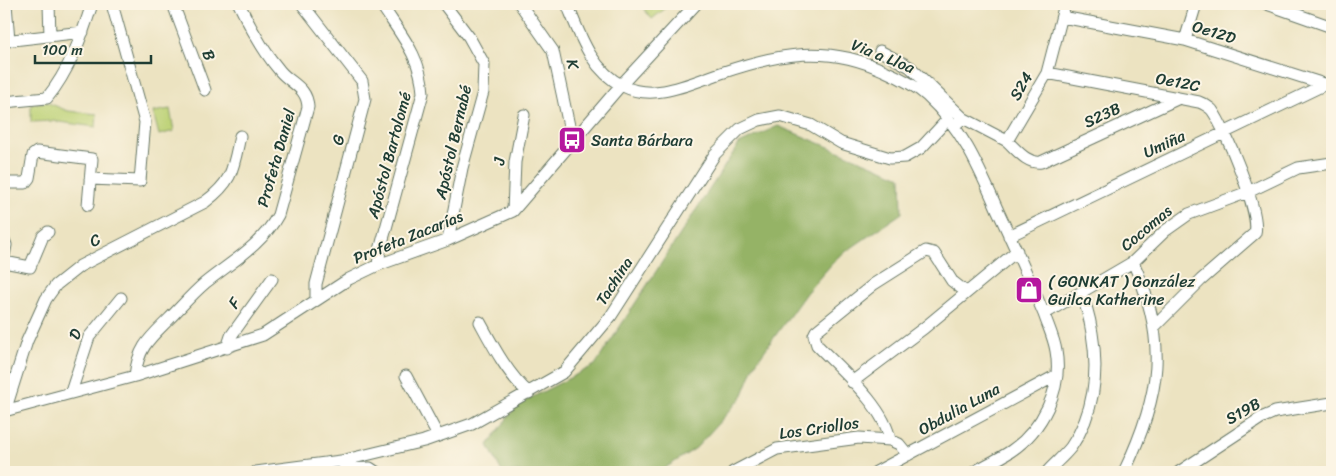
<svg xmlns="http://www.w3.org/2000/svg" width="1336" height="476" font-family="Sriracha,sans-serif">
  <style>
    .green { fill: #bcd175; stroke: #6e8754 }
    .forest { fill: #95b366; stroke: #5a784d }
    .lines { fill: none; stroke-linecap: round; stroke-linejoin: round }
    .minor-casing { stroke: #677765; stroke-width: 13 }
    .minor { stroke: #fff; stroke-width: 11 }
    .labels { text-anchor: middle; dominant-baseline: central; stroke-width: 4; stroke-linejoin: round; paint-order: stroke }
    .street-label { font-size: 16px; fill: #1f3d34; stroke: #fcf5e5 }
    .poi-label { font-size: 16px; fill: #1f3d34; stroke: #fcf5e5; text-anchor: start }
  </style>
  <rect width="100%" height="100%" fill="#fcf5e5"/>
  <filter id="ink" filterUnits="userSpaceOnUse"><feTurbulence type="fractalNoise" baseFrequency=".02" numOctaves="2"/><feDisplacementMap in="SourceGraphic" scale="10" xChannelSelector="R" yChannelSelector="G"/><feConvolveMatrix kernelMatrix="1 2 1 2 8 2 1 2 1" color-interpolation-filters="sRGB"/></filter>
  <filter id="wash" filterUnits="userSpaceOnUse"><feTurbulence type="fractalNoise" baseFrequency=".0096" numOctaves="4" result="noise"/><feDisplacementMap in="SourceGraphic" scale="20" xChannelSelector="R" yChannelSelector="G"/><feGaussianBlur stdDeviation="1.12" result="paint"/><feColorMatrix in="noise" values="0 0 0 0 0 0 0 0 0 0 0 0 0 0 0 0 0 1.4 0 .05"/><feComposite in="paint" operator="in"/></filter>
  <g filter="url(#wash)">
    <rect width="100%" height="100%" fill="#ece3c1"/>
    <!-- green -->
    <path class="green" d="M640,4H671L652,19Z
      M46,102L68,111L97,114L96,127L52,121L31,122V104Z
      M170,109L174,131L159,135L153,112Z"/>
    <!-- forest -->
    <path class="forest" d="M778,126L901,177L902,213L838,257L806,293L755,364L742,397L696,448L659,472H502L488,445L517,405L595,365L739,144Z"/>
  </g>
  <g filter="url(#ink)">
    <g class="lines">
      <!-- minor casing -->
      <g class="minor-casing">
        <path id="minor" d="M6,4L9,41
          M49,4L50,36
          M173,4L205,90
          M302,4L362,81L365,99L316,284V299
          M444,4L469,37L484,64L483,92L462,168L448,240
          M520,4L553,51L572,140
          M567,4C580,35 591,70 623,86C654,102 691,83 721,73C779,53 828,44 885,71C901,78 915,85 927,96C963,129 979,168 998,211C1014,245 1029,279 1044,314C1048,326 1054,338 1056,351C1063,389 1042,430 1011,451C999,459 986,465 974,472
          M1065,4L1047,73L1007,141C1017,150 1027,164 1041,162L1177,99
          M1267,4L1332,27
          M1062,17L1185,40L1324,84
          M1185,40L1196,4
          M4,41L83,32
          M880,51L910,67L963,118L954,126
          M1047,73L1199,102C1204,104 1208,106 1212,110C1225,128 1261,213 1255,233L1201,280L1155,326
          M4,102L47,98C69,71 82,36 92,4
          M963,118L1007,141
          M90,179L140,181L145,122L112,4
          M4,183H25L29,178L33,155L37,152L92,159L88,205
          M513,211L515,162L524,115
          M1009,236L1332,81
          M4,240L6,245L4,256
          M4,262L30,267L43,236L48,232
          M378,265L380,250L423,93C421,56 400,34 381,4
          M1044,314L1133,262L1165,231L1189,214L1248,192L1298,168L1332,163
          M480,322C493,346 508,375 529,393
          M227,348L231,336L272,279
          M135,376C138,347 150,338 169,319C181,307 192,294 205,283C231,262 262,245 278,215L308,107C307,87 291,84 280,71C264,52 250,27 239,4
          M406,376L438,436
          M852,382L924,328L1017,251
          M71,392L89,337L121,298
          M4,411L135,376L263,335L349,279L378,265L448,240L513,211L621,85L696,4
          M5,411L27,341L46,299L56,285L80,266L205,202C233,181 233,169 240,136
          M890,440C885,407 840,369 817,345L814,335L816,331L874,284L926,251L934,253L952,281L966,292
          M341,461L347,469L370,468L376,472
          M256,472L341,461L424,441L472,424L564,372L611,316L715,154L740,129L759,120L780,116L811,125L841,143L890,158L905,157L921,148L948,119
          M733,472L777,449L859,438L890,440L899,444L908,455
          M876,472L1057,375
          M1047,472C1054,464 1064,456 1071,447C1094,414 1099,373 1092,333C1090,320 1087,305 1080,293
          M1124,472C1161,395 1169,341 1133,262
          M1179,472L1261,418L1275,412L1332,403"/>
      </g>
      <!-- minor -->
      <use href="#minor" class="minor"/>
    </g>
  </g>
  <!-- icons -->
  <defs>
    <g id="bus-square" transform="scale(1.4375)"><rect x="-9" y="-9" width="18" height="18" rx="4" fill="#b5179e" stroke="#fcf5e5"/><path d="M-5-6H5V4H4V6H2V4H-2V6H-4V4H-5ZM-3.5-4V0h7V-4ZM-3.5 1.2v1.5H-2V1.2ZM2 1.2v1.5H3.5V1.2Z" fill="#fff"/></g>
    <g id="shop-square" transform="scale(1.4375)"><rect x="-9" y="-9" width="18" height="18" rx="4" fill="#b5179e" stroke="#fcf5e5"/><path d="M-5-2.5h2.3a2.7 3.5 0 0 1 5.4 0H5L5.5 6h-11ZM-1.5-2.5h3a1.5 2.3 0 0 0-3 0Z" fill="#fff"/></g>
  </defs>
  <g fill-rule="evenodd">
    <use href="#bus-square" x="572" y="140"/>
    <use href="#shop-square" x="1029" y="290"/>
  </g>
  <g class="labels">
    <!-- street labels -->
    <g class="street-label">
      <text transform="translate(1214 32) rotate(17)">Oe12D</text>
      <text transform="translate(209 55) rotate(69)">B</text>
      <text transform="translate(883 56) rotate(22)">Via a Lloa</text>
      <text transform="translate(573 64) rotate(77)">K</text>
      <text transform="translate(1178 82) rotate(11)">Oe12C</text>
      <text transform="translate(1021 86) rotate(-59)">S24</text>
      <text transform="translate(1102 115) rotate(-25)">S23B</text>
      <text transform="translate(338 140) rotate(-77)">G</text>
      <text transform="translate(453 142) rotate(-77)">Apóstol Bernabé</text>
      <text transform="translate(1164 144) rotate(-25)">Umiña</text>
      <text transform="translate(389 155) rotate(-75)">Apóstol Bartolomé</text>
      <text transform="translate(276 158) rotate(-74)">Profeta Daniel</text>
      <text transform="translate(499 161) rotate(-83)">J</text>
      <text transform="translate(1146 228) rotate(-40)">Cocomas</text>
      <text transform="translate(408 237) rotate(-22)">Profeta Zacarías</text>
      <text transform="translate(95 240) rotate(-27)">C</text>
      <text transform="translate(614 281) rotate(-57)">Tachina</text>
      <text transform="translate(234 303) rotate(-54)">F</text>
      <text transform="translate(75 334) rotate(-65)">D</text>
      <text transform="translate(959 409) rotate(-29)">Obdulia Luna</text>
      <text transform="translate(1243 411) rotate(-29)">S19B</text>
      <text transform="translate(819 428) rotate(-8)">Los Criollos</text>
    </g>
    <!-- poi labels -->
    <g class="poi-label">
      <text x="591" y="140">Santa Bárbara</text>
      <text x="1048" y="281">( GONKAT ) González<tspan x="1048" dy="18">Guilca Katherine</tspan></text>
    </g>
  </g>
  <!-- margin -->
  <rect width="1336" height="476" fill="none" stroke="#fcf5e5" stroke-width="20"/>
  <!-- scale -->
  <path d="M35 55v8h116v-8" fill="none" stroke="#1f3d34" stroke-width="2.5"/>
  <text x="42" y="55" font-size="15" fill="#1f3d34" stroke="#fcf5e5" stroke-width="4" paint-order="stroke">100 m</text>
</svg>
